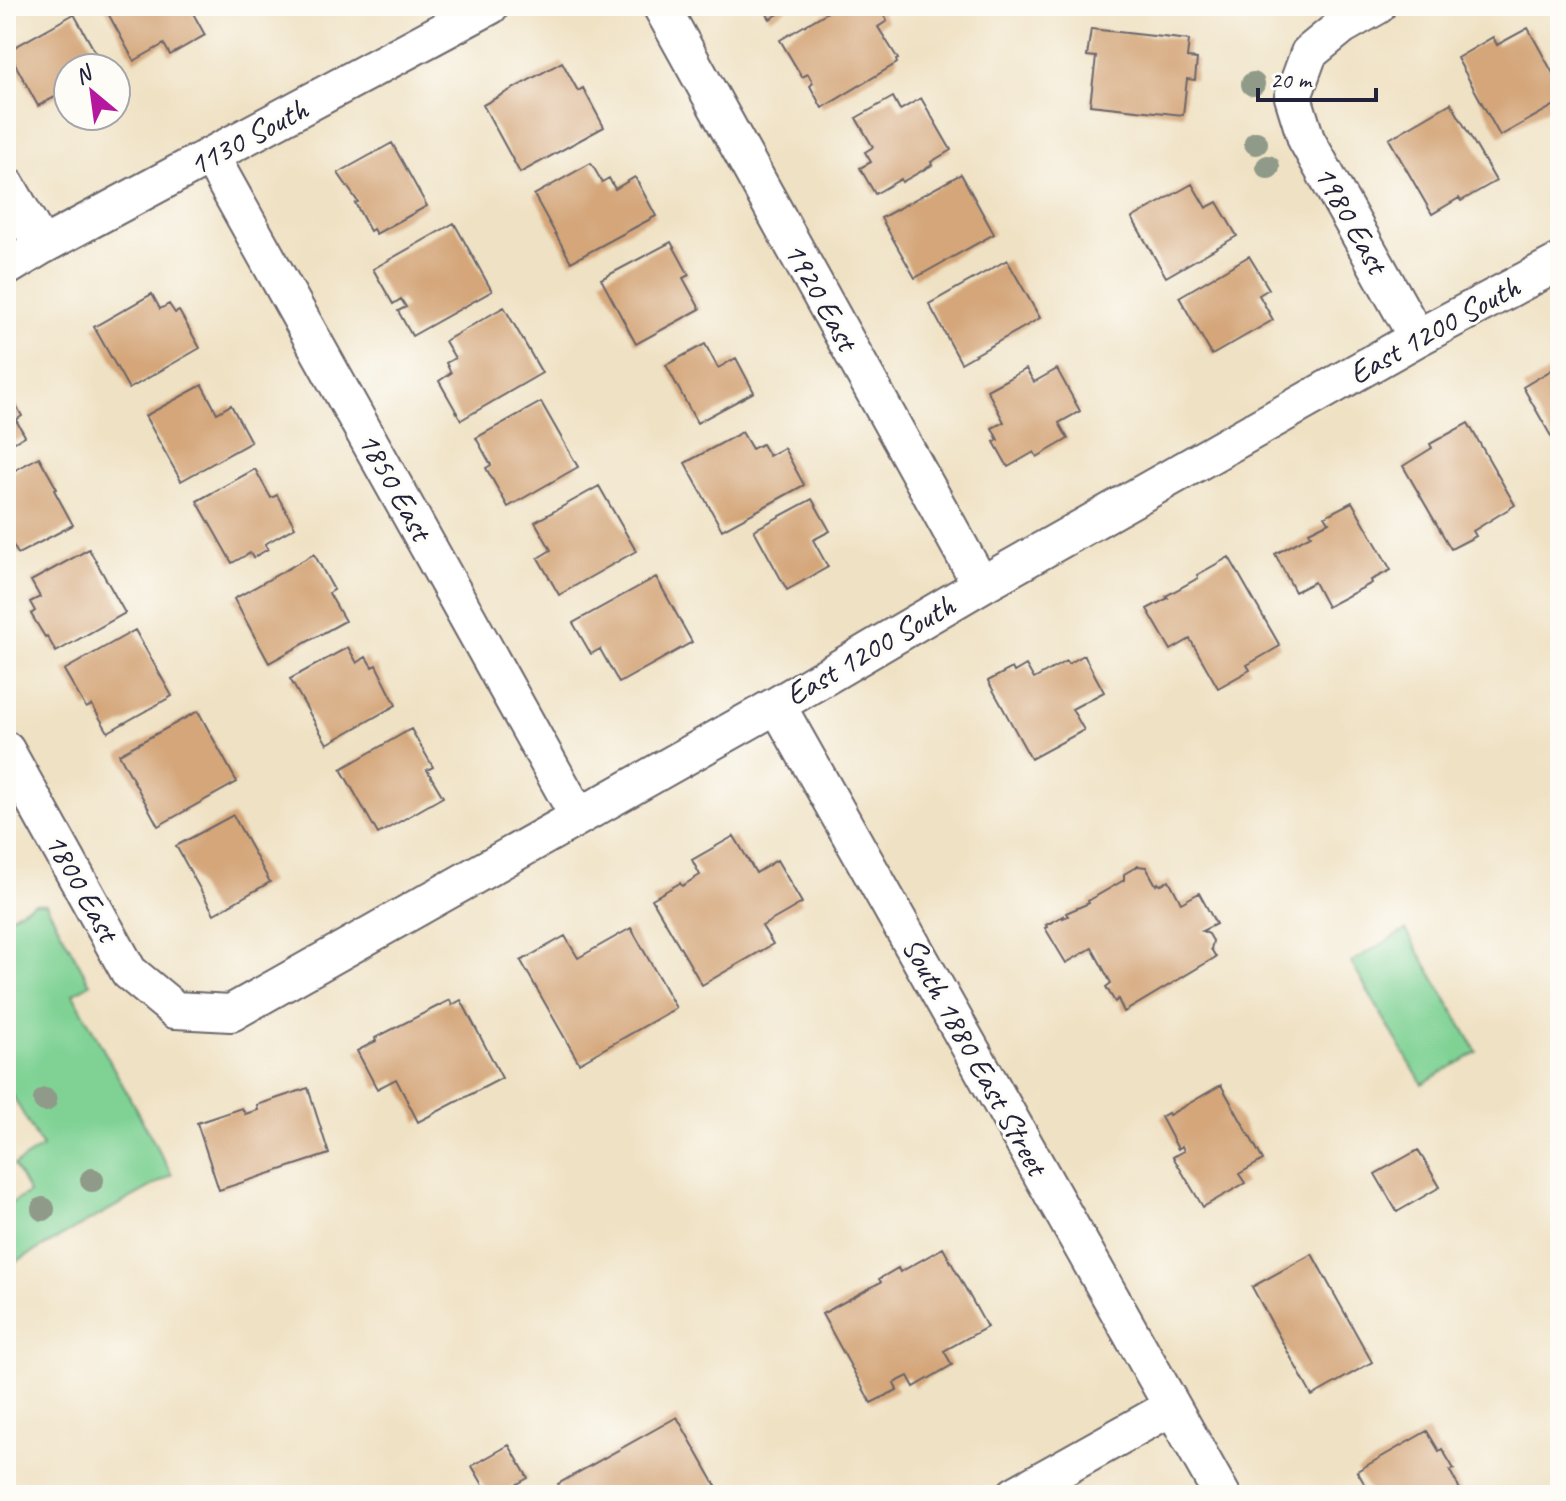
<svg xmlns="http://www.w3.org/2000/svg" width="1566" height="1501" font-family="Caveat,sans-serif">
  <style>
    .green { fill: #7fd294; stroke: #507a68; stroke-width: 2 }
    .building { fill: #d4a679 }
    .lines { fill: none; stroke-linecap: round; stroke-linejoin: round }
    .street-casing { stroke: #6a656b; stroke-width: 40 }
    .street { stroke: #fff; stroke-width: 36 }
    .tree { fill: #909a89 }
    .labels { text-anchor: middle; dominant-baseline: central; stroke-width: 6; stroke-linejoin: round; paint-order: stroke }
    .street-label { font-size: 32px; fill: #22223b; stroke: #fdfcf7 }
  </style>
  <rect width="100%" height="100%" fill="#fdfcf7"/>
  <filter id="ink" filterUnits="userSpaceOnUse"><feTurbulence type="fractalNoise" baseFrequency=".0125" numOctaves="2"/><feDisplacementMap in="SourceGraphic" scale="16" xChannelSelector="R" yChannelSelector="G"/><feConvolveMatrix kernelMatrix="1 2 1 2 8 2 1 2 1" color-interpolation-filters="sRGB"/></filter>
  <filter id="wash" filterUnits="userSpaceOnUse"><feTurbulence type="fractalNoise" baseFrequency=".006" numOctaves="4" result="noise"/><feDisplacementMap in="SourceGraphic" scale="32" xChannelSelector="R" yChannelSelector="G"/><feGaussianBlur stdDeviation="1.8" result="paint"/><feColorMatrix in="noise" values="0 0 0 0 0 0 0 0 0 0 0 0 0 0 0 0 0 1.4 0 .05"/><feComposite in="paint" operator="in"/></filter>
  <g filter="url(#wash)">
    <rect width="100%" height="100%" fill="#efe1c3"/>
    <!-- green -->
    <path class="green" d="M34,903L46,904L90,984L73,994L172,1175L6,1267V1206L29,1193L14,1165L42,1147L6,1084V919Z
      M1406,930L1477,1052L1422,1084L1351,962Z"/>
    <g id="blocks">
      <!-- building -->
      <path class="building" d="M104,6H189L205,35L170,55L164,44L134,61Z
        M762,6H792L770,19Z
        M838,6H878L887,21L878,27L898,59L896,60L897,63L822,108L810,86L813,83L808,74L802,77L780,40Z
        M74,14L104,68H68V97L59,101L57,96L38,106L8,51Z
        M1528,28L1560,86V102L1500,136L1457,58L1493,37L1497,45Z
        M1091,29L1189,40L1187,58L1197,59L1195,80L1187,79L1183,115L1090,105L1096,57L1087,56Z
        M562,62L578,91L583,88L604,127L520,173L483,105Z
        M893,97L900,110L921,98L951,150L931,162L932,165L902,182L901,179L875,194L860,168L871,162L865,152L873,147L856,118Z
        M1451,103L1496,181L1461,201L1459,198L1432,214L1389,139Z
        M392,143L427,206L376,234L373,229L370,231L355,203L358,202L338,173Z
        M591,163L602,182L609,178L615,189L635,177L656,216L571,262L534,195Z
        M961,174L994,234L915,278L881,218Z
        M1192,184L1206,208L1217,202L1237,236L1166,277L1132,218Z
        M454,223L492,291L412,336L398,311L406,307L401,299L393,304L373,269Z
        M671,242L689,275L683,278L700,309L636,344L601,279Z
        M1249,256L1269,289L1259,295L1273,320L1212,355L1179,297Z
        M1007,260L1040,318L961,363L929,304Z
        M152,294L160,309L169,304L175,313L179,311L200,348L129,389L94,327Z
        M504,307L542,373L461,420L439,381L451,373L446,363L455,358L445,341Z
        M705,344L718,368L736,358L754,392L697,423L666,365Z
        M1560,365V452L1523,387Z
        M1026,369L1034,382L1057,369L1080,411L1059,423L1068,439L1037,457L1034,452L1008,467L994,442L998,440L992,428L1004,422L987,390Z
        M202,385L217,413L231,405L251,442L181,481L145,416Z
        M12,398L22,416L16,420L25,436L6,447V402Z
        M541,402L578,467L508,507L486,468L491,465L476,438Z
        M1468,423L1515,505L1473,531L1476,536L1451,549L1403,466L1432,448L1430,444Z
        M742,432L752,449L762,444L769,456L784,448L804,485L722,530L685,463Z
        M39,457L57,489L54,490L73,525L18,554L6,533V475Z
        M255,469L271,498L277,495L295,527L265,544L268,549L253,558L250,553L232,563L197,501Z
        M599,486L636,551L559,595L538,558L551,550L535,522Z
        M812,499L830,531L813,540L828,567L787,590L754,530Z
        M1352,502L1391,570L1371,580L1372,583L1327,607L1314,582L1295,592L1275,554L1311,535L1309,532L1329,522L1325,516Z
        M89,549L125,613L56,652L47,636L45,637L31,614L35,611L30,602L40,597L31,581Z
        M314,554L334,590L329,593L345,621L269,663L234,599Z
        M1229,557L1280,646L1247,665L1250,670L1218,688L1190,639L1171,650L1147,609L1168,598L1166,596L1198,578L1197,575Z
        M656,577L692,642L619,683L600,649L591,654L573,623Z
        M135,630L172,696L108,732L92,705L86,708L64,670Z
        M348,647L357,663L366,657L372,667L376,665L396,705L327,744L290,679Z
        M1084,655L1104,692L1072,709L1084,730L1031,759L988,681L1012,668L1014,672L1026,665L1034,679L1066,661L1068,664Z
        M198,711L237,782L158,826L119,754Z
        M411,729L433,767L427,770L443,797L378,834L341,769Z
        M233,815L270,882L214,914L176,846Z
        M734,836L756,873L777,860L802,903L762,926L773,944L702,985L652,899L680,883L682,886L700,875L692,860Z
        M1138,866L1146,867L1156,885L1158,883L1160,885L1169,880L1181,903L1199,893L1216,924L1202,931L1209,934L1213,941L1211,949L1216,957L1124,1012L1118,999L1115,1002L1106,987L1111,983L1092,948L1066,963L1045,928L1047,927L1046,925L1063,916V918L1068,916L1066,913L1089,903L1088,901L1124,880V874Z
        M631,928L676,1008L579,1063L521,961L565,936L578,958Z
        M450,1000L452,1005L461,1000L502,1078L418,1122L396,1079L377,1089L357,1051L376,1041L375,1038Z
        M1221,1085L1263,1160L1239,1174L1245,1183L1203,1207L1173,1157L1184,1151L1182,1146L1178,1149L1161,1117L1168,1113L1169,1115Z
        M308,1088L329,1154L219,1190L197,1123L242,1108L245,1114L258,1110L257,1105Z
        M1418,1150L1440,1187L1397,1212L1375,1174Z
        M943,1248L987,1327L944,1351L952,1365L914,1387L908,1376L894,1383L897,1390L871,1403L822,1314L881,1282L879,1279L898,1268L900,1272Z
        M1312,1254L1372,1362L1312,1396L1252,1287Z
        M677,1417L721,1495H564L558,1484Z
        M1427,1431L1439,1451L1442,1449L1454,1469L1450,1471L1462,1493L1465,1491L1467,1495H1371L1357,1471Z
        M509,1445L528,1478L498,1495H489L472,1466Z"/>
    </g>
  </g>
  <g filter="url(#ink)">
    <use href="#blocks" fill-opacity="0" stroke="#6a656b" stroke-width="2"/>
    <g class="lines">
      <!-- street casing -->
      <g class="street-casing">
        <path id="street" d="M661,6L981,585
          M1377,6L1342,26L1309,53L1293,97L1306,139L1417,338
          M211,157L578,816
          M6,184L42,246
          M6,268L42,246L490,6
          M777,705L1222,1495
          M6,750L129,972L175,1010L231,1013L777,705L981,585L1417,338L1560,262
          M1015,1495L1172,1407"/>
      </g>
      <!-- street -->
      <use href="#street" class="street"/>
    </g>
    <!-- trees -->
    <g class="tree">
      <circle cx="1253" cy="84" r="12"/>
      <circle cx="1256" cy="143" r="12"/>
      <circle cx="1268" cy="167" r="12"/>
      <circle cx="45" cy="1100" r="12"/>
      <circle cx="92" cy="1180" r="12"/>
      <circle cx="43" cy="1209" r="12"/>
    </g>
  </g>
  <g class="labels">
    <!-- street labels -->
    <g class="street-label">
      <text transform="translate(248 137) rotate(-28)">1130 South</text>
      <text transform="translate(1351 219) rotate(61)">1980 East</text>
      <text transform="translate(821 296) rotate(61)">1920 East</text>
      <text transform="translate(1434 330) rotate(-29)">East 1200 South</text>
      <text transform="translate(395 486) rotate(61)">1850 East</text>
      <text transform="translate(870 650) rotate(-30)">East 1200 South</text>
      <text transform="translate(82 887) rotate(61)">1800 East</text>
      <text transform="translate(975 1056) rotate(61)">South 1880 East Street</text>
    </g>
  </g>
  <!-- margin -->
  <rect width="1566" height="1501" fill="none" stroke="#fdfcf7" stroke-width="32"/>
  <!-- north arrow -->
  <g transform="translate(92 92) rotate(331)"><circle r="38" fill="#fdfcf7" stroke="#a5a5ac" stroke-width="2"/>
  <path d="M0-6L14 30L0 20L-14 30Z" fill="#b5179e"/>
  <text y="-12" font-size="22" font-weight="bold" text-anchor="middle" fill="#22223b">N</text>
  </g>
  <!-- scale -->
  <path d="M1258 88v12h118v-12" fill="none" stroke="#22223b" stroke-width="4"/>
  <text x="1270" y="88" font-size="24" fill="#22223b" stroke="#fdfcf7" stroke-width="6" paint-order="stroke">20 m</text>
</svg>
